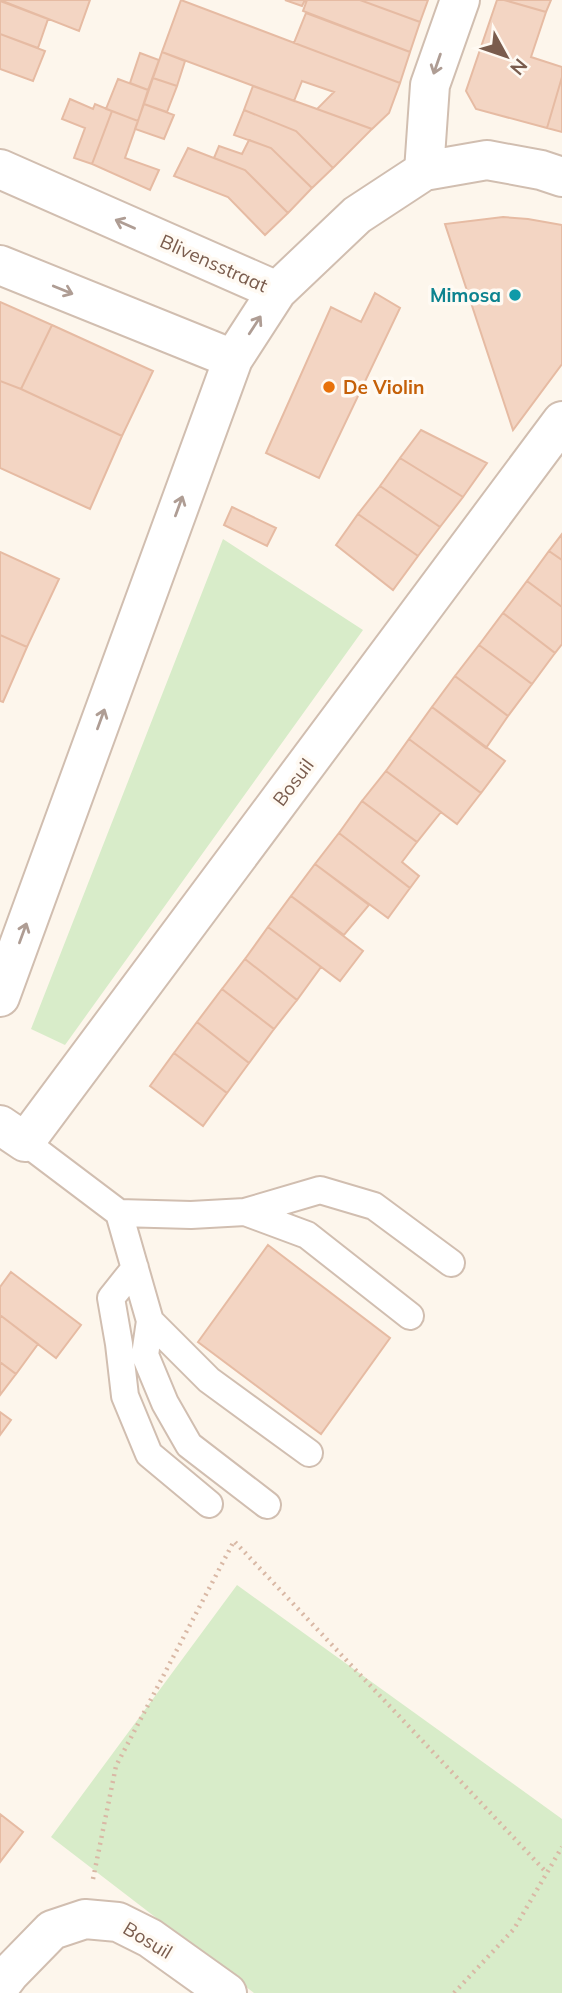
<svg xmlns="http://www.w3.org/2000/svg" width="562" height="1993" font-family="Mulish,sans-serif">
  <style>
    .green { fill: #d8ecc9 }
    .building { fill: #f3d5c3; stroke: #e6bba3; stroke-width: 2 }
    .lines { fill: none; stroke-linecap: round; stroke-linejoin: round }
    .service-casing { stroke: #d1beb0; stroke-width: 30 }
    .minor-casing { stroke: #d1beb0; stroke-width: 42 }
    .path { stroke: #d9b8a5; stroke-width: 4.5; stroke-dasharray: 2 5; stroke-linecap: butt }
    .service { stroke: #fff; stroke-width: 26 }
    .minor { stroke: #fff; stroke-width: 38 }
    .oneway { stroke: #af9d94 }
    .culture-dot { fill: #0f9aa8; stroke: #fffaf3; stroke-width: 2.5 }
    .food-dot { fill: #e8710a; stroke: #fffaf3; stroke-width: 2.5 }
    .labels { text-anchor: middle; dominant-baseline: central; stroke-width: 7; stroke-linejoin: round; paint-order: stroke }
    .street-label { font-size: 19px; fill: #7a5c4d; stroke: #fffaf3 }
    .culture-label { font-size: 19px; font-weight: bold; fill: #0d838f; stroke: #fffaf3; text-anchor: end }
    .food-label { font-size: 19px; font-weight: bold; fill: #c56008; stroke: #fffaf3; text-anchor: start }
  </style>
  <rect width="100%" height="100%" fill="#fdf6ec"/>
  <!-- green -->
  <path class="green" d="M223,539L363,630L65,1045L31,1029Z
    M237,1585L562,1819V1993H254L51,1837Z"/>
  <!-- building -->
  <path class="building" d="M0,0H90L79,31Z
    M181,0L400,83L389,113L372,129L317,109L334,92L302,81L294,101L162,52Z
    M285,0H305L302,6Z
    M307,0H360L420,22L410,52L303,11Z
    M360,0H428L420,22Z
    M497,0H504L546,12L531,57L562,67V77L547,128L476,109L466,91Z
    M504,0H551L546,12Z
    M0,1L48,19L38,48L0,34Z
    M306,13L410,52L400,83L294,43Z
    M0,34L45,51L33,81L0,69Z
    M162,52L185,61L177,86L153,78Z
    M140,53L159,60L148,90L130,83Z
    M562,77V132L547,128Z
    M153,78L177,86L167,112L144,104Z
    M118,79L148,90L138,121L106,109Z
    M253,86L317,109L372,129L333,168L296,131L244,110Z
    M70,99L93,109L95,104L112,111L92,164L74,158L85,128L62,119Z
    M144,104L174,115L164,139L135,129Z
    M244,110L296,131L333,168L312,188L271,148L234,135Z
    M112,111L138,121L125,158L159,170L150,190L92,164Z
    M249,140L271,148L312,188L288,213L245,170L214,158L219,146L242,154Z
    M188,148L245,170L288,213L265,235L228,197L174,176Z
    M503,217L528,219L562,225V364L513,430L445,224Z
    M375,293L400,308L319,478L266,453L331,307L361,322Z
    M0,302L52,325L21,389L0,381Z
    M52,325L153,371L122,436L21,389Z
    M0,381L21,389L122,436L90,509L0,468Z
    M421,430L487,463L463,497L400,458Z
    M400,458L463,497L440,527L380,486Z
    M380,486L440,527L418,556L358,514Z
    M232,507L276,528L267,546L224,525Z
    M358,514L418,556L393,590L336,545Z
    M562,534V560L549,551Z
    M549,551L562,560V607L527,581Z
    M0,552L59,579L27,647L0,635Z
    M527,581L562,607V644L555,653L503,613Z
    M503,613L555,653L532,684L479,645Z
    M0,635L27,647L3,702L0,701Z
    M479,645L532,684L508,716L455,676Z
    M455,676L508,716L486,748L432,707Z
    M432,707L505,761L481,793L409,739Z
    M409,739L481,793L457,824L386,771Z
    M386,771L441,812L417,842L362,801Z
    M362,801L417,842L402,862L419,876L410,888L339,833Z
    M339,833L410,888L388,918L315,864Z
    M315,864L369,905L344,935L291,896Z
    M291,896L363,951L340,981L268,927Z
    M268,927L321,967L297,1000L245,959Z
    M245,959L297,1000L274,1029L222,989Z
    M222,989L274,1029L249,1063L197,1022Z
    M197,1022L249,1063L227,1093L174,1053Z
    M174,1053L227,1093L203,1126L150,1086Z
    M268,1245L390,1338L321,1434L198,1342Z
    M11,1272L81,1325L56,1358L0,1315V1287Z
    M0,1315L38,1344L16,1374L0,1362Z
    M0,1362L16,1374L0,1395Z
    M0,1412L11,1420L0,1435Z
    M0,1814L23,1832L0,1862Z"/>
  <g class="lines">
    <!-- service casing -->
    <g class="service-casing">
      <path id="service" d="M25,1142L119,1213
        M245,1212L307,1235L410,1316
        M119,1213L191,1215L245,1212L320,1190L374,1206L451,1263
        M119,1213L150,1321L145,1355L165,1403L189,1445L267,1505
        M135,1268L111,1298L119,1344L125,1396L149,1454L209,1504
        M150,1321L209,1380L309,1453"/>
    </g>
    <!-- minor casing -->
    <g class="minor-casing">
      <path id="minor" d="M0,169L277,291
        M424,171L430,85L460,0
        M0,265L233,359
        M0,997L233,359L277,291L357,215L424,171L487,160L541,170L562,177
        M0,1125L25,1142L562,421
        M0,1986L10,1973L52,1930L85,1919L118,1922L150,1938L227,1993"/>
    </g>
    <!-- path -->
    <path class="path" d="M93,1879L116,1766L234,1541L547,1873
      M454,1993L514,1929L562,1847"/>
    <!-- service -->
    <use href="#service" class="service"/>
    <!-- minor -->
    <use href="#minor" class="minor"/>
  </g>
  <!-- one-way arrows -->
  <defs><path id="oneway-shaft" d="M-6 0H5M1.5-3L5.5 0L1.5 3" fill="none" stroke-width="1.6" stroke-linecap="round" stroke-linejoin="round" transform="scale(1.75)"/></defs>
  <g class="oneway">
    <use href="#oneway-shaft" transform="translate(437 64) rotate(109)"/>
    <use href="#oneway-shaft" transform="translate(125 224) rotate(-156)"/>
    <use href="#oneway-shaft" transform="translate(63 290) rotate(22)"/>
    <use href="#oneway-shaft" transform="translate(255 325) rotate(-57)"/>
    <use href="#oneway-shaft" transform="translate(179 506) rotate(-70)"/>
    <use href="#oneway-shaft" transform="translate(101 719) rotate(-70)"/>
    <use href="#oneway-shaft" transform="translate(23 933) rotate(-70)"/>
  </g>
  <!-- markers -->
  <circle class="culture-dot" cx="515" cy="295" r="7"/>
  <circle class="food-dot" cx="329" cy="387" r="7"/>
  <g class="labels">
    <!-- street labels -->
    <g class="street-label">
      <text transform="translate(214 263) rotate(24)">Blivensstraat</text>
      <text transform="translate(293 782) rotate(-53)">Bosuil</text>
      <text transform="translate(148 1940) rotate(31)">Bosuil</text>
    </g>
    <!-- culture labels -->
    <g class="culture-label">
      <text x="501" y="295">Mimosa</text>
    </g>
    <!-- food labels -->
    <g class="food-label">
      <text x="343" y="387">De Violin</text>
    </g>
  </g>
  <!-- north arrow -->
  <g transform="translate(506 56) rotate(130)" stroke="#fffaf3" stroke-width="5" paint-order="stroke">
  <path d="M0-5L12 26L0 18L-12 26Z" fill="#7a5c4d"/>
  <text y="-10" font-size="19" font-weight="bold" text-anchor="middle" fill="#7a5c4d">N</text>
  </g>
</svg>
